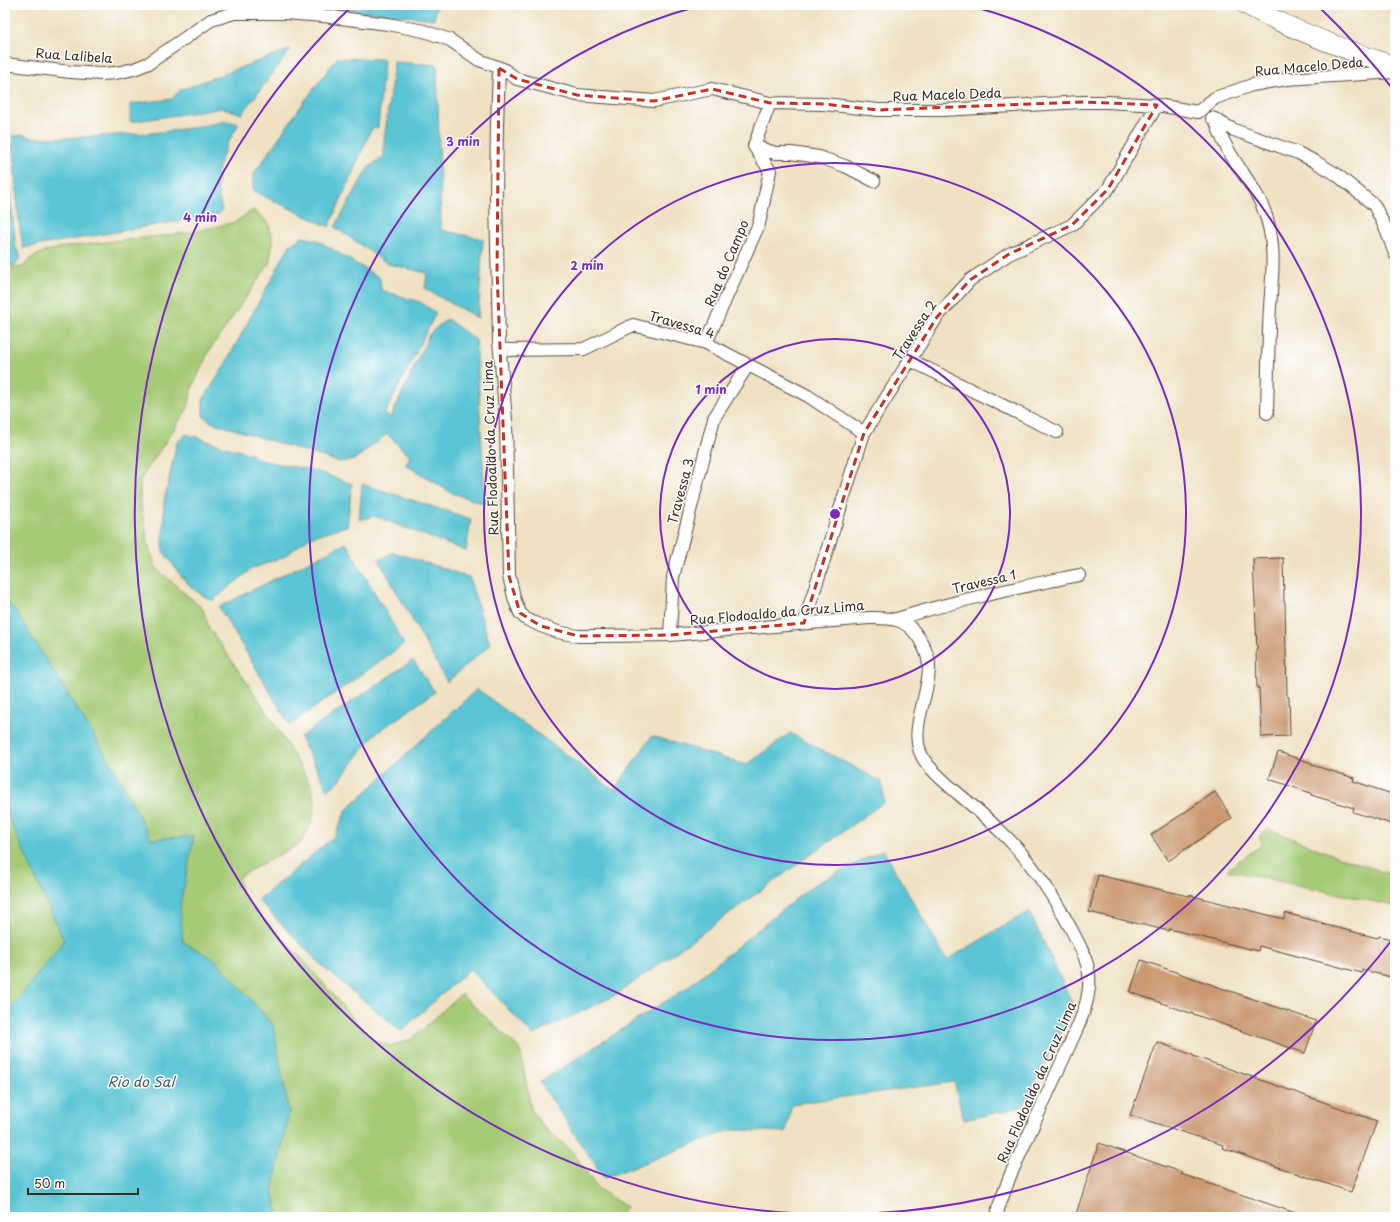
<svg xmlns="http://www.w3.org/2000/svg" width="1400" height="1222" font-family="'Playpen Sans',sans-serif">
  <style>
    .green { fill: #a5cb76; stroke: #707a4a }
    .water { fill: #59c4d4; stroke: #4a7779 }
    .building { fill: #ca9971 }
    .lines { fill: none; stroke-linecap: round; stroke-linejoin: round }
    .street-casing { stroke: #564537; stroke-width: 14 }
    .primary-casing { stroke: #564537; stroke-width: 20 }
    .street { stroke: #fff; stroke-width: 12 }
    .primary { stroke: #fff; stroke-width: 19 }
    .marked { fill: none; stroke: #c8321e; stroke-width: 3; stroke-dasharray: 8 5; stroke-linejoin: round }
    .ring { fill: none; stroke: #7b2cbf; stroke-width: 2 }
    .labels { text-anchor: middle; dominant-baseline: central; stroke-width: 3; stroke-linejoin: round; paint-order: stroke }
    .street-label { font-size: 13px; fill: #3b2a1e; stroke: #fff }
    .water-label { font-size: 14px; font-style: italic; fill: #46605e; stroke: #fff }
    .centre { fill: #7b2cbf; stroke: #fff; stroke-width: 2 }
    .ring-label { font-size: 12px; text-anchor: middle; font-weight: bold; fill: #7b2cbf; stroke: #fff; stroke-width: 3; stroke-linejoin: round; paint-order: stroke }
  </style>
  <rect width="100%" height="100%" fill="#fff"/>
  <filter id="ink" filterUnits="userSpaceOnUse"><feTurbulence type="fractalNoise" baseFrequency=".025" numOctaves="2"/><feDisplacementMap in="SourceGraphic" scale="8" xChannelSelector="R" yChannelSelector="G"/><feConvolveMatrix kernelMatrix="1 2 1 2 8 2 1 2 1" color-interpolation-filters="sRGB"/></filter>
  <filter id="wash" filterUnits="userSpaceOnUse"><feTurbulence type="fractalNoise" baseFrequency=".012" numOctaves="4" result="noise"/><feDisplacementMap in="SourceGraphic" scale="16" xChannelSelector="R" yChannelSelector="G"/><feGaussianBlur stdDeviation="0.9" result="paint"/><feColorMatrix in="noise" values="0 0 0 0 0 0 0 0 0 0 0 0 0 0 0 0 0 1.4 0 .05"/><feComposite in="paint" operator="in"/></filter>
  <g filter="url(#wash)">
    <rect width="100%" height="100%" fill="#efe1c2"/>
    <!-- green -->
    <path class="green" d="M253,210L269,224L273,242L269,264L209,351L192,388L188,408L140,480V501L150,551L157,569L203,609L209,628L268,713L311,785L315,805L311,824L301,843L238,877L243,897L304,961L371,1039L390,1046L412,1039L461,994L520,1049L531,1109L542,1126L573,1152L596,1187L626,1207L618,1217H5V269L23,267L30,259L43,252L63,247L193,232L235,222Z
      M1268,829L1331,854L1395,876V906L1227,870L1263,844L1259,837Z"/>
    <!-- water -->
    <path class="water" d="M296,5H437L434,19Z
      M291,49L242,114L223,108L130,122V104L172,99L180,90Z
      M337,58L384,59L378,127L371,130L329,227L253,191V175L301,106Z
      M394,62L437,65L441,230L483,239L478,318L425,289L427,273L388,264L335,227L368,168L384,156V141Z
      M227,121L239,124C228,141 217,162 217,183C217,192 220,202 222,211L219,214L23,248L19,223L12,136L24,135L32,138H63L153,133L191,128Z
      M5,151L16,248L21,257L14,266H5Z
      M302,237L317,240L380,278L381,290L420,302L436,313L384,415L391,417L430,333L447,319L476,340L485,504L452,493L406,465L410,456L387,434L354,460L339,462L211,422L203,416V400L223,368L290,245Z
      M187,434L229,448L249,453L259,460L316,471L352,484L347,526L310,537L284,557L253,568L212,601L193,589L181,576L163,551L164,502L177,442Z
      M362,484L471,519L466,551L374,516L359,520Z
      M346,543L404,644L290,725L219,607Z
      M393,552L469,577L490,645L447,682L379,560Z
      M5,599L16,612L111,763L151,839L194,836L180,906L183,942L217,961L273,1025L289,1113L273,1188L278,1217H5V1012L10,1009L64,941L5,810Z
      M413,660L435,692L374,735L338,782L328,790L300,737Z
      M477,689L614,790L652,736L746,765L790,733L882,782L884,802L616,995L533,1035L470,969L401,1031L324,968L258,900L335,836L346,810Z
      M883,850L947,960L1029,911L1074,1007L1022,1107L964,1120L954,1082L792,1104L786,1132L731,1130L604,1178L540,1082L685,989L813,885Z"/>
    <g id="blocks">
      <!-- building -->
      <path class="building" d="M1283,558L1284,602H1285L1287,697H1289L1290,736L1261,737L1259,688H1257L1256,649H1257L1253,559Z
        M1278,752L1312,763V765L1354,778L1353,781L1395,795V825L1353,812L1354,808L1311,795V793L1269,779Z
        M1215,792L1232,818L1168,861L1151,835Z
        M1098,875L1188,896L1189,895L1284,919L1285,913L1323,923L1322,924L1378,938L1379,936L1395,940V978L1362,970V973L1259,946L1258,951L1169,929V931L1089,912Z
        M1141,960L1316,1021L1305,1053L1130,992Z
        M1157,1042L1193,1055V1056L1377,1121L1351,1192L1222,1148L1223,1145L1130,1115Z
        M1099,1143L1181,1172V1174L1301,1215V1217H1083L1076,1214Z"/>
    </g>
  </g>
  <g filter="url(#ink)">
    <use href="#blocks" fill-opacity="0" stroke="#564537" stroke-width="1"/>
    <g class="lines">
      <!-- street casing -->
      <g class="street-casing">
        <path id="street" d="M5,64L71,72L101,74L116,73L134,69L149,63L211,20L234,13H284L324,16L388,24L424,31L450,40L479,60L503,69L517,79L577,95L654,101L712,89L770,103L824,104L878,110H943L1082,102H1107L1157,105L1198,112L1215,98L1252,85L1287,79L1395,72
          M499,68L497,125L496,196L499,341L506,420L509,576L515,601L520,613L526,619L541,626L558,632L578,636H601L670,635L869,618C892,618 905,617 919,638C924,647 929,656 929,666C930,698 903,737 928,765C938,777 949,786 961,796C974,807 987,818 999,830C1029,857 1051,892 1070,927C1078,942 1087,958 1089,974C1091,995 1083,1015 1075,1033L1010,1176L998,1209L997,1217
          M1212,118L1234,130L1298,153L1314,161L1336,174L1374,205L1386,229L1395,254
          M1215,119C1219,131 1223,142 1230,153C1243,175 1260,194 1267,219C1276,249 1272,276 1270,307C1268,342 1268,378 1267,413
          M754,146L775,153H791L819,157L845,166L874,181
          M706,343L759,224L770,171L754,146L770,103
          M500,350L584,349L633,325L706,343L808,396L864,433
          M910,360L1057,432
          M897,619C956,600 1017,588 1079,575
          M804,623L864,433L937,317L970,280L1009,254L1072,225L1108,189L1157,105
          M670,635L673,577L714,418L748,365"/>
      </g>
      <!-- primary casing -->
      <g class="primary-casing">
        <path id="primary" d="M1246,5C1294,31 1343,49 1395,66"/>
      </g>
      <!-- street -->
      <use href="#street" class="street"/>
      <!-- primary -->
      <use href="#primary" class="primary"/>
    </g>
  </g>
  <!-- marked area -->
  <path class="marked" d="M499,68L517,79L577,95L654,101L712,89L770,103L824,104L878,110L1082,102L1157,105L1108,189L1072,225L1009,254L970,280L937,317L864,433L804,623L670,635L578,636L541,626L520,613L509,576L497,271Z"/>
  <!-- distance rings -->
  <g class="ring">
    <circle cx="835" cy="514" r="175"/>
    <circle cx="835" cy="514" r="351"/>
    <path d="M971 6A526 526 0 1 1 699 6"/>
    <path d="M1395 936A701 701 0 1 1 352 6M1318 6A701 701 0 0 1 1395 92"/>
  </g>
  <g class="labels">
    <!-- street labels -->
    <g class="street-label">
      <text transform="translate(74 55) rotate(4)">Rua Lalibela</text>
      <text transform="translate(1309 66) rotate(-5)">Rua Macelo Deda</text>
      <text transform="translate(947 94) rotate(-2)">Rua Macelo Deda</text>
      <text transform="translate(726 263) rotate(-67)">Rua do Campo</text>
      <text transform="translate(682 324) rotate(16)">Travessa 4</text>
      <text transform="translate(914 330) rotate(-57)">Travessa 2</text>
      <text transform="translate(490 448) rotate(-92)">Rua Flodoaldo da Cruz Lima</text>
      <text transform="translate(680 491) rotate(-75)">Travessa 3</text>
      <text transform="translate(984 581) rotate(-13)">Travessa 1</text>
      <text transform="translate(777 612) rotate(-5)">Rua Flodoaldo da Cruz Lima</text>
      <text transform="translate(1036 1082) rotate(-66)">Rua Flodoaldo da Cruz Lima</text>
    </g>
    <!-- water labels -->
    <g class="water-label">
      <text x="141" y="1081">Rio do Sal</text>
    </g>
  </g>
  <circle cx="835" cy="514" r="6" class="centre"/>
  <g class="ring-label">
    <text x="463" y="146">3 min</text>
    <text x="200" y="222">4 min</text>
    <text x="587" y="270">2 min</text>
    <text x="711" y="394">1 min</text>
  </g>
  <!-- margin -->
  <rect width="1400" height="1222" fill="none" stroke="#fff" stroke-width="20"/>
  <!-- scale -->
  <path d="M28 1188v6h110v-6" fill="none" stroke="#3b2a1e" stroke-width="2"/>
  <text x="34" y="1188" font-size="12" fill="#3b2a1e" stroke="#ffffff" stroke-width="3" paint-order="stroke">50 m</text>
</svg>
